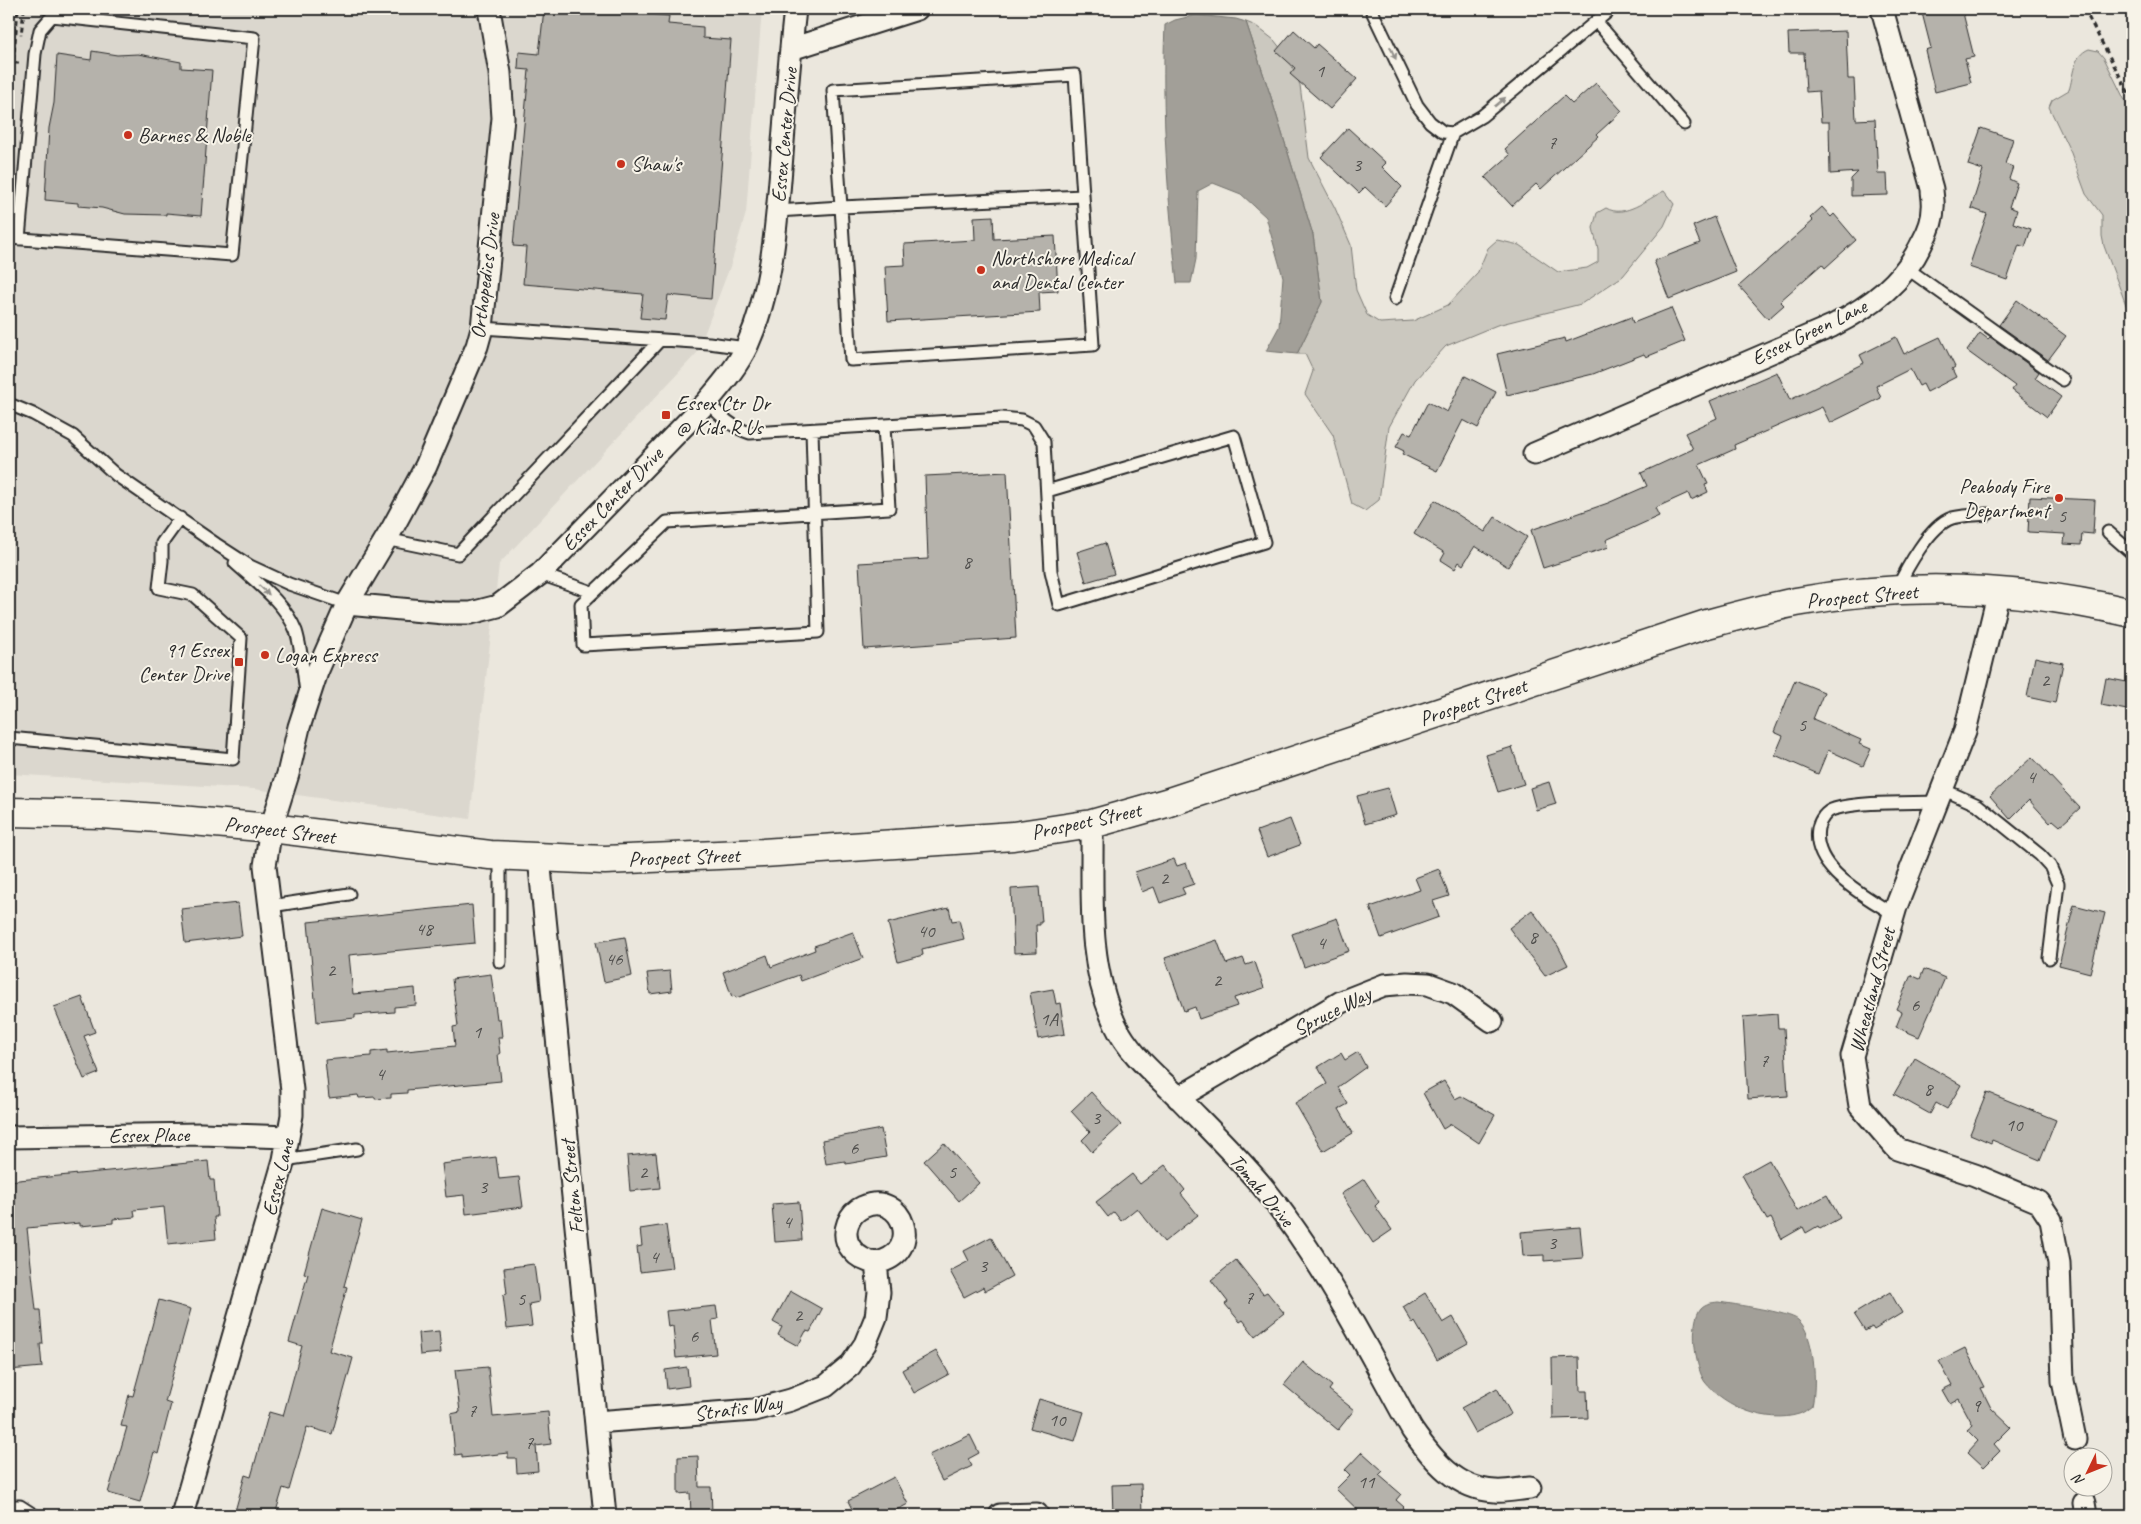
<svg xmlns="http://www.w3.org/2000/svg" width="2141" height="1524" font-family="Caveat,sans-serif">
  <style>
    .built { fill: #dbd7ce }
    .green { fill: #cbc8bf; stroke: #7b7a75 }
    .water { fill: #a29f98; stroke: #72716c }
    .building { fill: #b5b2ab; stroke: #2b2b2b }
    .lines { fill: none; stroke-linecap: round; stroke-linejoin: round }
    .service-casing { stroke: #2b2b2b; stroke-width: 15 }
    .minor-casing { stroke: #2b2b2b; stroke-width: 25 }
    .tertiary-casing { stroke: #2b2b2b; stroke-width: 31 }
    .path { stroke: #2b2b2b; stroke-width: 3; stroke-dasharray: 5 4; stroke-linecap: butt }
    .service { stroke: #f7f3e8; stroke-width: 11 }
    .minor { stroke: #f7f3e8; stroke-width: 21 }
    .tertiary { stroke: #f7f3e8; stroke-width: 28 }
    .oneway { fill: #918f8a }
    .poi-dot { fill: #c8321e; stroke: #f7f3e8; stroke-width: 2 }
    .labels { text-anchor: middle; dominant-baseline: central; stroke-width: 4; stroke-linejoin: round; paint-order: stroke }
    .number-label { font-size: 19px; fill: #4e4d4b }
    .poi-label { font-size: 21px; fill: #2b2b2b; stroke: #f7f3e8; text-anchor: start }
    .street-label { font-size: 21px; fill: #2b2b2b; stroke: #f7f3e8 }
  </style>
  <rect width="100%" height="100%" fill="#ebe7dd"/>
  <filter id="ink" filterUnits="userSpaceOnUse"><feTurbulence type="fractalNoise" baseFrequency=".02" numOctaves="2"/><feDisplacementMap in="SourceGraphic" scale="10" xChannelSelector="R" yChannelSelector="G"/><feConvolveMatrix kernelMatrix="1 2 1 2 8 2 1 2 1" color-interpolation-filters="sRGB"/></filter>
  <g filter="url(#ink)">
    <!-- built -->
    <path class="built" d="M9,9H762L746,213L731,264L697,353L499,564L470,819L254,789L9,774Z"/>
    <!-- green -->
    <path class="green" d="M1246,22L1256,26L1274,40L1289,59L1300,85L1309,158L1335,208L1351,245L1356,290L1367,315L1380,323L1413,321L1448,305L1477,274L1488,248L1497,240L1519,245L1558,272L1587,268L1598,262V249L1593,228L1597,213L1606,208C1625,219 1647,199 1664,191L1674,204L1664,226L1623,276L1581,304L1497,325L1446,346L1415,380L1389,427L1379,500L1365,511L1352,504L1333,435L1305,394L1313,371L1305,354H1297L1322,302L1313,235L1271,97Z
      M2089,49L2098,51L2104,58L2132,115V321L2104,246L2102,236V215L2086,194L2071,153L2049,107L2052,100L2069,90C2074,75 2072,56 2089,49Z"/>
    <!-- water -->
    <path class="water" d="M1196,15L1236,19L1246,22L1271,97L1313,235L1322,302L1297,354L1266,351L1279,327L1283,277L1266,217L1241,194L1213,183L1198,191L1196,259L1191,283H1177C1168,198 1161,111 1165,25L1175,20Z
      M1718,1302C1733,1304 1789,1312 1798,1320C1815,1334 1817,1386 1812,1406C1808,1409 1803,1413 1799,1414C1767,1424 1725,1407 1705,1382C1695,1368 1689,1322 1701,1308C1706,1303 1711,1303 1718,1302Z"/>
    <!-- building -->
    <path class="building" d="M544,9H593L669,16L668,24L703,27V38L731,40L711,299L668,295L665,320L640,318L643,294L523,284L526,247L513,246L529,70L518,69L519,52L539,54Z
      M1921,9H1962L1974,57L1965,59L1971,83L1935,92L1925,50L1931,48Z
      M1294,30L1314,48L1317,44L1357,79L1330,109L1290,74L1295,68L1276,51Z
      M1846,31L1848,79H1854L1856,120L1875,119L1878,174H1887L1888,195L1851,196V179L1858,172L1830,174L1829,122H1821L1819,91L1806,92L1804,53H1789L1788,33Z
      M92,51L117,55L138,54L181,62V68L212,70L201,216L166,213V215L125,214L102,208L78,206V203L45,200L49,128L54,103L57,55L91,60Z
      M1596,83L1622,111L1597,134L1599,136L1541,189L1536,184L1512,206L1485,177L1510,155L1505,149L1564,96L1572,104Z
      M1348,128L1386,163L1382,167L1402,187L1385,206L1365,187L1359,193L1321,157Z
      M1981,128L2013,139L2005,164L2013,167L2009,179L2017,183L2009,207L2017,210L2013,223L2031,229L2025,247L2019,245L2007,280L1969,267L1987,214L1971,208L1983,170L1968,165Z
      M1822,207L1831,217L1834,214L1856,240L1825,268L1822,264L1780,301L1784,305L1768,319L1739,286L1813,221L1810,218Z
      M993,216L994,239L1055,236L1058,291L1039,292L1040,312L888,321L885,266L905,265L904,244L975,240L974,217Z
      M1714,217L1736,272L1669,299L1654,261L1700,243L1693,226Z
      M2017,300L2066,336L2048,360L1999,325Z
      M1671,308L1685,341L1646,357L1644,354L1593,374L1507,395L1497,354L1565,338L1566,342L1631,317L1633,323Z
      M1980,333L1988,339L1990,337L2039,372L2035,378L2061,397L2047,417L2012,390L2015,386L1967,351Z
      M1896,337L1904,354L1940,337L1955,367L1952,369L1956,377L1927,392L1923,384L1919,386L1910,369L1876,386L1881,398L1830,423L1822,407L1734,445L1735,449L1699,465L1708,484L1705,485L1708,492L1691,500L1688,493L1655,508L1659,516L1606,540L1609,547L1543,568L1531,530L1608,503L1647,486L1641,473L1693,449L1685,433L1717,418L1710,401L1777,372L1790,400L1864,363L1860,355Z
      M1465,376L1496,392L1478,428L1463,420L1437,471L1402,454L1404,451L1396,447L1404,432L1411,435L1428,402L1447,412Z
      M1007,472L1016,638L864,649L859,563L928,559L925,476Z
      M2030,497L2095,500L2093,534L2082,533L2081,545L2064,544L2065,534L2028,532Z
      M1435,500L1485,532L1495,517L1527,537L1508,567L1475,546L1463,565L1459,562L1455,569L1441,560L1445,553L1414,534Z
      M1105,543L1114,574L1086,582L1077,552Z
      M2035,657L2063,663L2055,703L2027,697Z
      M2106,678L2132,683V711L2101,705Z
      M1795,680L1824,692L1813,719L1861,740L1859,744L1871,749L1863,766L1828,750L1818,774L1775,755L1783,736L1774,732Z
      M1512,747L1524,784L1498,792L1486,755Z
      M2032,757L2080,808L2060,826L2053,820L2050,823L2029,800L2010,819L1990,796Z
      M1549,782L1556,804L1536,810L1530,788Z
      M1388,788L1396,815L1365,824L1357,796Z
      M1290,819L1300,845L1267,857L1257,831Z
      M1174,859L1177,866L1186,863L1194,884L1182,888L1185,894L1160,903L1154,887L1142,892L1135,872Z
      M1439,869L1449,896L1433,901L1439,917L1381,938L1370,907L1420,890L1415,878Z
      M1039,887L1042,922H1040V925H1036L1037,952L1014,953L1011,889Z
      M238,903L242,936L185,943L181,909Z
      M472,905L475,943L349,955L353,994L415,988L416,1005L394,1007V1012L355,1015V1018L317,1022L308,922Z
      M2074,905L2105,913L2090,973L2059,965Z
      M949,908L952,921L959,920L964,939L922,949L923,955L898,962L888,923Z
      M1532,910L1558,946L1568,965L1545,976L1509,928Z
      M1337,918L1349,951L1304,967L1292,934Z
      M853,932L863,958L801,981L799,975L736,998L735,996L732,997L723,972L767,955L771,967L815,950L814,946Z
      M625,937L632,976L604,982L596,942Z
      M1217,940L1226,964L1243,958L1246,965L1255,962L1264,988L1234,998L1237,1006L1199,1019L1195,1007L1184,1011L1165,958Z
      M1924,969L1945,978L1919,1037L1896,1027L1902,1012L1896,1009L1911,975L1920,979Z
      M670,971L672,991L650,994L647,973Z
      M491,974L497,1019H500L502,1037H498L500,1054H498L501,1081L407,1090V1093L391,1094V1098L375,1099V1097L359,1098L358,1095L329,1098L325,1060L371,1056V1052L387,1050V1053L455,1046L453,1027L458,1026L452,979Z
      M1053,989L1056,1004L1060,1003L1065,1034L1038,1039L1030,993Z
      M82,997L95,1032L84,1036L99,1073L84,1079L54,1007Z
      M1777,1014L1778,1028H1784L1788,1096L1748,1099L1743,1017Z
      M1358,1052L1366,1067L1338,1087L1348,1104L1339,1109L1353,1133L1323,1151L1295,1103L1327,1084L1318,1067L1341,1053L1345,1060Z
      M1915,1058L1961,1085L1947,1109L1936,1103L1930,1114L1894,1094Z
      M1444,1081L1455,1099L1461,1096L1495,1115L1479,1143L1451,1124L1443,1129L1423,1093Z
      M1091,1092L1121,1125L1092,1152L1082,1140L1090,1132L1071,1111Z
      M1987,1092L2056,1120L2040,1160L1992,1140L1991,1143L1970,1134Z
      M881,1129L886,1157L846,1164L845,1161L826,1164L822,1140Z
      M944,1143L979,1183L959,1201L924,1161Z
      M656,1153L660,1188L630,1191L627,1156Z
      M496,1157L499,1179L519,1177L523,1207L466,1214L464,1195L446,1197L442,1164Z
      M1769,1160L1797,1211L1827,1195L1840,1218L1820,1229L1818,1226L1806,1233L1803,1227L1782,1239L1771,1218L1767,1220L1742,1175Z
      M208,1161L210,1180H214L217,1217H214L216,1239L168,1244L164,1207L134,1210L135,1217L113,1219V1223L80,1226V1223L27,1228L36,1310H40L43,1344H40L42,1367L9,1370V1181Z
      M1165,1165L1185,1190L1181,1194L1198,1215L1164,1242L1137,1208L1121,1221L1114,1212L1108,1217L1096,1202L1132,1174L1140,1184Z
      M1364,1179L1379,1202L1375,1206L1392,1230L1373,1243L1341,1194Z
      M799,1202L802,1240L775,1242L772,1204Z
      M322,1208L362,1220L344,1286L347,1287L329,1351L353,1358L332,1434L307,1427L289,1490L283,1488L275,1515H234L245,1475L251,1477L269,1412L283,1416L302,1346L289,1342L308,1274L304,1273Z
      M666,1225L672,1268L640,1272L637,1247L642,1246L640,1229Z
      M1580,1227L1583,1258L1544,1261V1255L1523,1256L1521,1232Z
      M991,1237L1012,1276L985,1291L983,1287L964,1297L950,1271L969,1261L964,1251Z
      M1236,1260L1263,1294L1267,1292L1284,1313L1255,1336L1243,1320L1240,1322L1225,1304L1228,1302L1211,1280Z
      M534,1264L539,1302L529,1304L532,1326L507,1329L503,1295L507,1294L504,1268Z
      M790,1291L822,1309L810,1332L806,1331L798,1346L778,1335L782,1327L773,1322Z
      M1890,1292L1902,1313L1874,1330L1872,1327L1865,1331L1854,1314Z
      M1425,1293L1443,1323L1453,1317L1468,1343L1437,1360L1415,1322L1413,1324L1403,1307Z
      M159,1300L191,1309L165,1402L171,1404L158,1454L154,1452L140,1502L108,1493L127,1427L121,1426L129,1395L133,1396Z
      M716,1306L718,1319L712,1320L716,1354L676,1358L673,1326L668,1327L666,1311Z
      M439,1331L441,1353L420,1355L418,1333Z
      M1965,1348L1985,1387L1981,1388L1991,1408L2011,1427L1994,1444L2000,1451L1984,1467L1968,1452L1978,1441L1967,1430L1973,1425L1959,1399L1950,1404L1942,1390L1952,1385L1939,1361Z
      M936,1351L949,1374L914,1393L902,1370Z
      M1579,1357L1580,1391H1587L1588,1418L1553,1419L1552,1358Z
      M1303,1362L1332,1386L1329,1390L1354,1410L1338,1430L1284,1385Z
      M488,1367L493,1417L548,1412L551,1444L536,1446L538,1471L517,1473L516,1458H508V1453L462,1458V1454L455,1455L451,1414L460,1412L455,1370Z
      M687,1367L689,1386L667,1389L665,1370Z
      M1497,1388L1511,1414L1475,1433L1461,1408Z
      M1039,1399L1084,1412L1075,1441L1030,1428Z
      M970,1435L979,1453L968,1459L972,1466L942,1481L929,1455Z
      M1362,1452L1383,1471L1379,1475L1401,1494L1396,1500L1404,1507L1396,1515H1363L1336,1489L1350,1475L1345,1470Z
      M698,1456L699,1487H711L712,1513L691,1514L690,1493L678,1494V1457Z
      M894,1477L908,1504L887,1515H855L848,1501Z
      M1141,1484L1142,1515H1113L1112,1485Z"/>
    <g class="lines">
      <!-- service casing -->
      <g class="service-casing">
        <path id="service" d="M1371,9L1417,105L1430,122L1443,132L1453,133L1482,116L1611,9
          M1596,21L1684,124
          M777,211L841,207L851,360L1093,345L1075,75L833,90L841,207L1083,196
          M9,238L232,255L254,38L52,16V9
          M19,239L35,54L40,30L52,16
          M1908,269L2063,380
          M1395,299L1453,133
          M482,328L709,343L746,348
          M707,402C721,416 731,427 750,433L1002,418L1022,420L1034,426L1044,442L1051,571L1059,605L1264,542L1234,436L1047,491
          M9,404L33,414L73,436L116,475L216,544L250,566L289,584L347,604
          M812,430L818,632L583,645L581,604L667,522L889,508L884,426
          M2108,532L2132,553
          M386,539L458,554L660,340
          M235,563C257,583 285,603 296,631C302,650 303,672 306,692
          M540,574L592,592
          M1897,589C1906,569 1930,525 1952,518C1963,515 1977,515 1988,514
          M9,738L233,759L241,638L193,595L159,588L162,561V543L180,518
          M1942,789L1978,805L2040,855L2050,866L2058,884L2049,958
          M271,906L349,894
          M1893,914C1864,895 1811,869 1818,828C1820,820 1826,811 1834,809C1861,801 1908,803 1937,802
          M500,962V856
          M284,1160L357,1149
          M9,1506H20L34,1515"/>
      </g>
      <!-- minor casing -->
      <g class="minor-casing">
        <path id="minor" d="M791,49L917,9
          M1534,454L1832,326C1871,306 1904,282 1923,241C1928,232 1933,219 1933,208C1934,202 1932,195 1932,189L1882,9
          M1999,591L1965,731L1896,907L1852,1056L1860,1106L1897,1149L1975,1175L2039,1202L2051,1220L2059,1263L2063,1381L2075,1439
          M347,604L444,613H471L498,606L540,574L707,402C722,384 737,367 747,346C772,290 776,229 781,168C785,115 789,62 795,9
          M1092,824C1093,891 1086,961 1115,1024C1129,1054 1156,1075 1179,1098C1207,1127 1236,1155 1262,1186C1323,1260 1366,1347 1412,1430C1433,1460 1456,1489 1495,1491C1506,1492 1518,1489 1530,1488
          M539,858L605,1515
          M1178,1098L1341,1002L1384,985L1407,983L1428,984L1453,993L1492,1021
          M9,1137L201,1134L288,1137
          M596,1422L754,1410L791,1400L826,1386L850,1366L865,1344L876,1317L879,1292L876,1263C926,1253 902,1189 863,1207C856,1210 851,1215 848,1223C840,1244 857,1260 876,1263
          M2084,1503L2086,1515
          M182,1515L284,1160L292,1115V1090L265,866L271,828L288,774L299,727L317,672L347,604L392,529L426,466L477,346L482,328L503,118L500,73L489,9
          M1000,1515L1037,1514"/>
      </g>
      <!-- tertiary casing -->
      <g class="tertiary-casing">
        <path id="tertiary" d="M9,812L101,814L158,818L271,828L490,855L605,860L763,853L1013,836L1092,824L1166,803L1707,624C1737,616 1766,608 1796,602C1908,581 2022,587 2132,613"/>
      </g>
      <!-- path -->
      <path class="path" d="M2084,9L2132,99
        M19,63H13L18,10H24L21,35"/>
      <!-- service -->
      <use href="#service" class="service"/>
      <!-- minor -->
      <use href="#minor" class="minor"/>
      <!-- tertiary -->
      <use href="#tertiary" class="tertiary"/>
    </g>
    <!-- one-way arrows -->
    <defs><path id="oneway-solid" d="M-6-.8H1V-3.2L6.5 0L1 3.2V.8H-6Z" transform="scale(1.25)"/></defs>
    <g class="oneway">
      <use href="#oneway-solid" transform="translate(1393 53) rotate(65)"/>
      <use href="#oneway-solid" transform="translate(1500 102) rotate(-40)"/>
      <use href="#oneway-solid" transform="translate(264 590) rotate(43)"/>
    </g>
  </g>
  <!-- markers -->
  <g class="poi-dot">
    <circle cx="128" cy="135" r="5"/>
    <circle cx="621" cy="164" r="5"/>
    <circle cx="981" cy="270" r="5"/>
    <rect x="661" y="410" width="10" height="10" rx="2.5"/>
    <circle cx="2059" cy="498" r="5"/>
    <circle cx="265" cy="655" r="5"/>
    <rect x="234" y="657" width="10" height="10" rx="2.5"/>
  </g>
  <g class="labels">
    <!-- number labels -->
    <g class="number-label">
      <text x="1320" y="71">1</text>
      <text x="1552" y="143">7</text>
      <text x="1357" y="165">3</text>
      <text x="2062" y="516">5</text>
      <text x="967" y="562">8</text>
      <text x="2045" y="680">2</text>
      <text x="1802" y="725">5</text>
      <text x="2031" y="777">4</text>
      <text x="1164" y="878">2</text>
      <text x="424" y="929">48</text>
      <text x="926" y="931">40</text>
      <text x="1533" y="937">8</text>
      <text x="1321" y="943">4</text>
      <text x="614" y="959">46</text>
      <text x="331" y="970">2</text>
      <text x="1217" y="980">2</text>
      <text x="1915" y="1005">6</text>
      <text x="1049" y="1019">1A</text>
      <text x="477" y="1032">1</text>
      <text x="1764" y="1061">7</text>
      <text x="380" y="1074">4</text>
      <text x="1928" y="1089">8</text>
      <text x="1096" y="1118">3</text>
      <text x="2014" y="1125">10</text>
      <text x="854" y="1148">6</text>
      <text x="643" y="1172">2</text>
      <text x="952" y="1172">5</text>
      <text x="483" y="1187">3</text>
      <text x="787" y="1222">4</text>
      <text x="1552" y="1243">3</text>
      <text x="654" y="1257">4</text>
      <text x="983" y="1266">3</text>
      <text x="1249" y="1298">7</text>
      <text x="521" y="1299">5</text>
      <text x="798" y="1315">2</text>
      <text x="694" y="1336">6</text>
      <text x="1976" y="1406">9</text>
      <text x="472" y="1411">7</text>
      <text x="1057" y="1420">10</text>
      <text x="529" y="1443">7</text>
      <text x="1366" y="1482">11</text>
    </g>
    <!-- poi labels -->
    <g class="poi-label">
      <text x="138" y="135">Barnes &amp; Noble</text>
      <text x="631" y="164">Shaw's</text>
      <text x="991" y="258">Northshore Medical<tspan x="991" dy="24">and Dental Center</tspan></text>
      <text x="676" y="403">Essex Ctr Dr<tspan x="676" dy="24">@ Kids R Us</tspan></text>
      <text x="2049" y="486" text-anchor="end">Peabody Fire<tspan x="2049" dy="24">Department</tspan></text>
      <text x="229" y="650" text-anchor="end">91 Essex<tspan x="229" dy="24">Center Drive</tspan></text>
      <text x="275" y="655">Logan Express</text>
    </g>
    <!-- street labels -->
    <g class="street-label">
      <text transform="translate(784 135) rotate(-85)">Essex Center Drive</text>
      <text transform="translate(485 276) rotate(-83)">Orthopedics Drive</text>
      <text transform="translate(1809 332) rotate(-26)">Essex Green Lane</text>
      <text transform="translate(612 499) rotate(-46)">Essex Center Drive</text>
      <text transform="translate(1862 596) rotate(-5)">Prospect Street</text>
      <text transform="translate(1473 702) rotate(-18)">Prospect Street</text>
      <text transform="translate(1086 821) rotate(-12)">Prospect Street</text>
      <text transform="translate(280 830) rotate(7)">Prospect Street</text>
      <text transform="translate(684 857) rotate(-2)">Prospect Street</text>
      <text transform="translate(1872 990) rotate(-75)">Wheatland Street</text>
      <text transform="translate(1332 1011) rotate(-27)">Spruce Way</text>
      <text transform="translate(149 1135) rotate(-1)">Essex Place</text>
      <text transform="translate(278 1177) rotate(-76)">Essex Lane</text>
      <text transform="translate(572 1187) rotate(-96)">Felton Street</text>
      <text transform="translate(1262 1190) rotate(50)">Tomah Drive</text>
      <text transform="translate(738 1408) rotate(-8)">Stratis Way</text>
    </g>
  </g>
  <!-- margin -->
  <rect width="2141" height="1524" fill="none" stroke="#f7f3e8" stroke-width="30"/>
  <rect x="15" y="15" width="2111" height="1494" fill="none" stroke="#2b2b2b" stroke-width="2" filter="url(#ink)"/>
  <!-- north arrow -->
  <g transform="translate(2088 1472) rotate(227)"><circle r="24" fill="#f7f3e8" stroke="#a5a39c"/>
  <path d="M0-4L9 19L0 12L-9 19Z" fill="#c8321e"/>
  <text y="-8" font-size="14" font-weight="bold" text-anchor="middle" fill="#2b2b2b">N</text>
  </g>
</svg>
